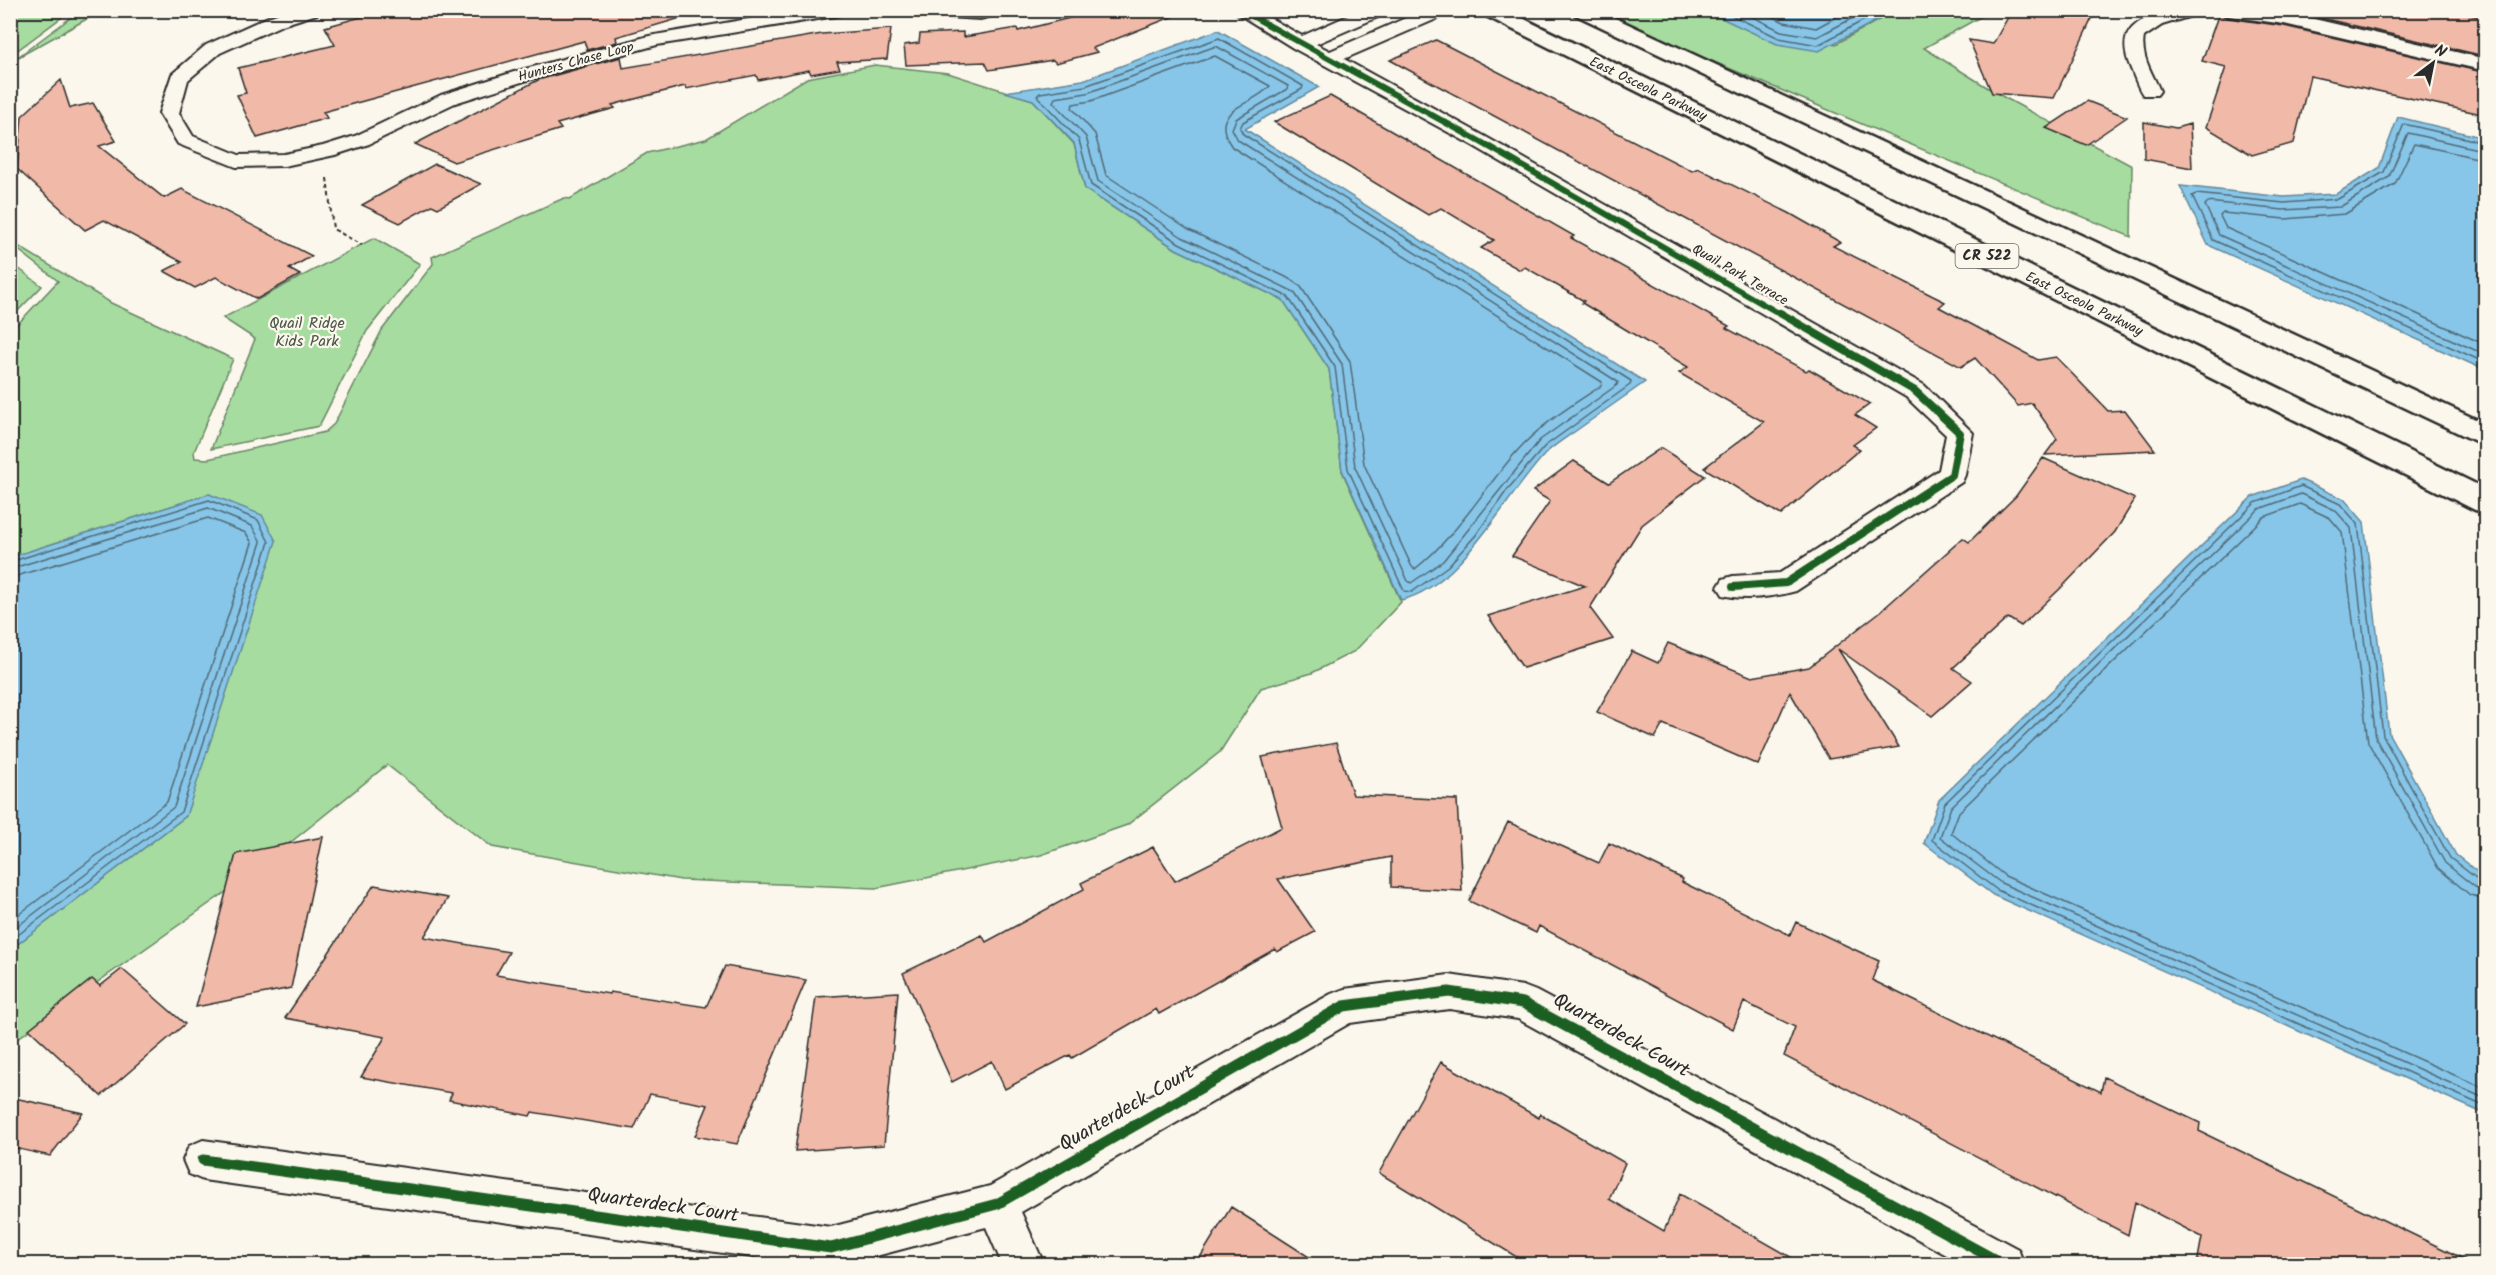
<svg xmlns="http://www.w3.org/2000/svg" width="2496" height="1275" font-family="Kalam,sans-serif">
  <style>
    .green { fill: #a6dc9f; stroke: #688465; stroke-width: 1.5 }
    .water { fill: #87c6e8; stroke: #62889c; stroke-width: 1.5 }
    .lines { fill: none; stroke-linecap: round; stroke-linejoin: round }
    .shore { stroke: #506977; stroke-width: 1.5 }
    .building { fill: #f1b9a7; stroke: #2b2b2b; stroke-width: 1.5 }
    .minor-casing { stroke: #2b2b2b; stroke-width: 4 }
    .primary-casing { stroke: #2b2b2b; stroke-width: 5 }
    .path { stroke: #2b2b2b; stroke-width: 2; stroke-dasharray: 4.5 3; stroke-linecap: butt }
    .minor { fill: #fbf7ec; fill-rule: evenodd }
    .primary { fill: #fbf7ec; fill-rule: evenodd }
    .cycleway-far2-casing { stroke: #fbf7ec; stroke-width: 8 }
    .cycleway-far1-casing { stroke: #fbf7ec; stroke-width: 12 }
    .cycleway-casing { stroke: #fbf7ec; stroke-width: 15 }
    .cycleway-far2 { stroke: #1b5e20; stroke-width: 6 }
    .cycleway-far1 { stroke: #1b5e20; stroke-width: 8 }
    .cycleway { stroke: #1b5e20; stroke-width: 11 }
    .labels { text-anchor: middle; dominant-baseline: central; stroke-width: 4.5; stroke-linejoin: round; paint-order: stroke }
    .far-street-label { font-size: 14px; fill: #2b2b2b; stroke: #fbf7ec }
    .shield { fill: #fbf7ec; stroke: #696865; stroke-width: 1.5 }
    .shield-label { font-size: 15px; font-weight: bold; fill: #2b2b2b }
    .park-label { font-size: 16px; fill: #4a5748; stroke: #fbf7ec }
    .near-street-label { font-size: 20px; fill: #2b2b2b; stroke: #fbf7ec }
  </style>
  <rect width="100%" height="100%" fill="#fbf7ec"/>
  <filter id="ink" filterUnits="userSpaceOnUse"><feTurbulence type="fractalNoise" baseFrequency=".0167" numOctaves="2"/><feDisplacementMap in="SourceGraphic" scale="12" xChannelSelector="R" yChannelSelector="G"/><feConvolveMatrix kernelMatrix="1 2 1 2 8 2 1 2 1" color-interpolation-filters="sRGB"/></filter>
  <g filter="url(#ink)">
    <!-- green -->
    <path class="green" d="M11,10H70V11L11,55Z
      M81,10L101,11L15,59Z
      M1598,11H1706L1721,17L1836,44L1895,11H1991L1924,48L1998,94L2132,166L2131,237L1664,41Z
      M875,65L948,73L1033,100L1074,144L1085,189L1176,249L1283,300L1329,369L1342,471L1401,602L1355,651L1312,673L1261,688L1220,752L1127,825L1041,855L876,888L681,880L492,847L387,765L250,875L11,1043V949L186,816L209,494L11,557V331L58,281L11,244L10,241L111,303L233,359L194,452L195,458L208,459L325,432L334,424L382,330L433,264L432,257L564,198L570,199L647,153L706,139L807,78Z
      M374,238L420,264L367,331L319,426L211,449L255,339L223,318Z
      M10,262L42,286L11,318H10Z"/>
    <!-- water -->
    <path class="water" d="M1706,11H1895L1819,51L1777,44Z
      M1218,30L1319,87L1245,129L1645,382C1622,398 1600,414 1577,430C1567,437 1556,444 1547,452C1505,496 1462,586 1401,600L1342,470L1329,369L1283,300L1176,249L1085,189L1074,143L1033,100L1005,92L1083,80Z
      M2398,117L2485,138V370L2208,245L2180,186L2284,197L2336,194L2379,168Z
      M2301,480L2344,499L2364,522L2389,734L2456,855L2485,878V1114L1993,895L1924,843L1939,800L2252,497Z
      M209,494L262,515L276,541L186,816L11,949V557Z"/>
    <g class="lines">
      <!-- shore -->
      <path class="shore" d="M1721,10L1779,38L1818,45L1883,10
        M1739,10L1781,31L1817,37L1868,10
        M1760,10L1784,22L1816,28L1849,10
        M1219,38L1303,86L1302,89L1243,122L1240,128L1243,134L1631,381L1630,385L1545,446L1507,490L1476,535L1448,566L1412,592L1404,591L1348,469L1335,367L1288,297L1179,243L1091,185L1079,140L1037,96L1040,93L1085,86Z
        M1216,46L1288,86L1287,89L1236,119L1232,129L1238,140L1618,382L1617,385L1540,440L1443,561L1411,583L1408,581L1355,467L1342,364L1294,292L1182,237L1098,181L1086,137L1053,102L1055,98L1087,93Z
        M1215,56L1270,86C1252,107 1205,108 1232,147L1602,382L1601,386C1571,406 1541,424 1517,451C1482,491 1457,536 1415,569L1412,567L1364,464L1350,361L1301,287L1292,280L1187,229L1106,175L1095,134L1072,108L1073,104L1091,101Z
        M2486,143L2404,124L2384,172L2338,199L2284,203L2196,194L2192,196L2213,240L2486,363
        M2486,151L2408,133L2389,177L2340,207L2283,210L2208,202L2205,205L2219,235L2486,355
        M2486,160L2414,144L2395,184L2345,214L2285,219L2223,213L2220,216L2226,228L2486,345
        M10,562L209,500L258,520L269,542L181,812L10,941
        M10,569L208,508L252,526L261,542L174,807L10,932
        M10,578L208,518L246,533L252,543L167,802L10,921
        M2486,882L2480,881L2450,858L2383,736L2358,524L2340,504L2301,486L2255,503L1945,803L1932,840L1997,890L2486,1107
        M2486,890L2475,887L2445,863L2376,739L2351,528L2335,510L2301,494L2259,509L1951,807L1940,837L2001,883L2486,1099
        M2486,899L2470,895L2438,868L2368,742L2342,532L2330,518L2300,504L2264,517L1959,812L1951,833L2005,876L2486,1089"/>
    </g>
    <!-- building -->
    <path class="building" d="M386,10H680L681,18L616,37L617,42L587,50L584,41L323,112L327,118L257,138L237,95L246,93L238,68L335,45L325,27Z
      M1101,10L1184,12L1093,48L1097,52L1056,63L1053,60L989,70L985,62L906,65L904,45L919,43L920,34L963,32V37L1017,28L1018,31Z
      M2012,10H2096L2054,98L1992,93L1969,40L1993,44Z
      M2287,10H2450L2483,18L2480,55Z
      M2219,13L2228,18L2284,26L2478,71L2477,83L2486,84V115L2310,76L2294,143L2252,155L2206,127L2226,67L2202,61Z
      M891,29L887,59L837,62L840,69L811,74L809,70L758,80L756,75L686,89L685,86L612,105L615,108L557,124L561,129L454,162L415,144L538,80L621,57L623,68L822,34Z
      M1436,40L1692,171L1698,168L1789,213L1840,242L1833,246L1945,302L1939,307L2038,360L2056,357L2108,411L2125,410L2155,450L2045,455L2057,439L2032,403L2018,406L1975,358L1961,367L1390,60Z
      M61,80L70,108L93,103L116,141L99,146L164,198L182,189L312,256L289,269L300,275L257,299L216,277L195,288L164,271L182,262L104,220L85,230L17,169L22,116Z
      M1330,96L1574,236L1571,238L1729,326L1726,328L1806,371L1809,369L1870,404L1855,415L1876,428L1853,445L1860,449L1781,515L1704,468L1764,422L1679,373L1688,367L1582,303L1584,301L1525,267L1520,270L1481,248L1494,240L1441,208L1428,215L1274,122Z
      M2087,101L2127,117L2086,145L2046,128Z
      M2144,122L2176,128L2190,124L2192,168L2144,159Z
      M435,164L481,184L438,208L432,205L400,223L362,205Z
      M1661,448L1705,476L1642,525L1590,608L1613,639L1523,668L1488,616L1585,586L1512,556L1550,501L1533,491L1574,461L1609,483Z
      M2043,458L2135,499L2115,532L2064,585L2021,626L2008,618L1953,668L1972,681L1932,716L1838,649L1899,747L1829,759L1790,692L1758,765L1663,724L1655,738L1597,712L1632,651L1658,663L1668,643L1752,677L1809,667L1881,611L1963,538L1969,542L2016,496Z
      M1336,743L1353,795L1457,800L1462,891L1391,887V857L1278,879L1315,932L1277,952L1275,949L1159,1014L1156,1009L1072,1058L1070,1055L1005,1089L992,1061L952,1082L903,973L982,935L986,942L1084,889L1081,883L1153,847L1175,881L1282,827L1262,757Z
      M1508,822L1599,863L1609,843L1683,879L1682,882L1790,935L1796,922L1879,961L1872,980L2101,1092L2104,1077L2200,1123L2199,1131L2474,1264H2197L2202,1237L2135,1202L2128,1235L1784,1056L1795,1027L1744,1002L1733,1029L1539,926L1536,933L1469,901Z
      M323,837L291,988L196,1007L236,854Z
      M374,885L448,898L424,937L509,952L496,975L609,994L610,992L706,1007L725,966L806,980L737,1144L695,1136L708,1105L650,1094L634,1129L532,1112L530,1116L449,1100L452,1093L361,1077L385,1037L285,1018Z
      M122,969L185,1024L101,1096L29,1029L92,979L100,986Z
      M898,992L884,1145L795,1151L816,997Z
      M1441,1062L1539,1118L1540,1114L1625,1163L1609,1199L1664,1231L1680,1194L1803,1264H1528L1379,1173Z
      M10,1097L83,1113L50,1156L10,1147Z
      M1231,1207L1320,1264H1196Z"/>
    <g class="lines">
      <!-- minor casing -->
      <g class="minor-casing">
        <path id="minor" d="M289,10H319L317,14L282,25L220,53L188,80L179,113L193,136L239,155L284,154L323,146L355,136L441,95L514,72L649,36L800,10H845L843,14L836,16L657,45L528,80L455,103L369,144L335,155L284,166L236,167L178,144L159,113L172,74L206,45L268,17Z
          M923,10H1002L1000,14L980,19L932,16L925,14Z
          M1232,10H1256L1302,36L1361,10H1387L1385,14L1316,44L1330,51L1424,10H1450L1448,14L1344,59L1486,137L1924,385L1973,433L1965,475L1962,482L1796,591C1775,597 1744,601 1723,595L1718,587L1723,579L1733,576L1780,573L1939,470L1946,435L1906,397L1472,145L1293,48Z
          M2168,10H2200L2198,14L2162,25L2144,37C2140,56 2153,74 2160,91L2157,95H2143C2138,88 2135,78 2131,69C2115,32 2134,21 2168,10Z
          M2220,10L2284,12L2486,59V71L2284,24L2229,16L2222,14Z
          M1449,975L1523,986L1536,991L2018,1249L2024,1264H1963L1518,1019L1449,1009L1350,1023L1021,1212L1044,1264H1002L986,1227L846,1264H802L203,1180L189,1174L183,1160L189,1146L203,1140L831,1227L990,1186L1331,994L1344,989Z"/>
      </g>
      <!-- primary casing -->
      <g class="primary-casing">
        <path id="primary" d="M1479,10H1506L2486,489V512L2475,510L1482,14Z
          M1571,10H1598L2486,424V446L1574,14Z"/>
      </g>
      <!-- path -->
      <path class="path" d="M327,178L333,229L362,245"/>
      <!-- minor -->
      <use href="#minor" class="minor"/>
      <!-- primary -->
      <use href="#primary" class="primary"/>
      <!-- cycleway-far2 casing -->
      <g class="cycleway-far2-casing">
        <path id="cycleway-far2" d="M1241,10L1479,141L1782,315"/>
      </g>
      <!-- cycleway-far1 casing -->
      <g class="cycleway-far1-casing">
        <path id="cycleway-far1" d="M1733,587L1786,583L1952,475L1960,433L1915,391L1780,313"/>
      </g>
      <!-- cycleway casing -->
      <g class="cycleway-casing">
        <path id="cycleway" d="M203,1160L831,1248L997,1204L1344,1006L1449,992L1523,1003L2003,1264"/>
      </g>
      <!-- cycleway-far2 -->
      <use href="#cycleway-far2" class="cycleway-far2"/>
      <!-- cycleway-far1 -->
      <use href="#cycleway-far1" class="cycleway-far1"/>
      <!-- cycleway -->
      <use href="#cycleway" class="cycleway"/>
    </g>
  </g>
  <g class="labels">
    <!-- far-street labels -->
    <g class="far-street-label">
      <text transform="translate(576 62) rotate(-15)">Hunters Chase Loop</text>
      <text transform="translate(1648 89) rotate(26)">East Osceola Parkway</text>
      <text transform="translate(1740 275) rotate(30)">Quail Park Terrace</text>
      <text transform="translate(2084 304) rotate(26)">East Osceola Parkway</text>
    </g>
    <!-- shield labels -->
    <rect class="shield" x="1955.5" y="244" width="63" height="24" rx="4.5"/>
    <g class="shield-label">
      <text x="1987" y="256">CR 522</text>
    </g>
    <!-- park labels -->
    <g class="park-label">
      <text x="307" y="323">Quail Ridge<tspan x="307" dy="18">Kids Park</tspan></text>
    </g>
    <!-- near-street labels -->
    <g class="near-street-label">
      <text transform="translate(1621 1036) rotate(29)">Quarterdeck Court</text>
      <text transform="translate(1127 1109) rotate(-30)">Quarterdeck Court</text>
      <text transform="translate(663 1206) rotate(8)">Quarterdeck Court</text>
    </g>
  </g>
  <!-- margin -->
  <rect width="2496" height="1275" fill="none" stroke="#fbf7ec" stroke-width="36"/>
  <rect x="18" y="18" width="2460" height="1239" fill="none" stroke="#2b2b2b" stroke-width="2" filter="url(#ink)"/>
  <!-- north arrow -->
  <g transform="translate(2433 63) rotate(32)" stroke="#fbf7ec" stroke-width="4.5" paint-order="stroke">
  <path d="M0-4.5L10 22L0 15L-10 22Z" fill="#2b2b2b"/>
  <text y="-9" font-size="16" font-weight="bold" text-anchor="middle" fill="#2b2b2b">N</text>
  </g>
</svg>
